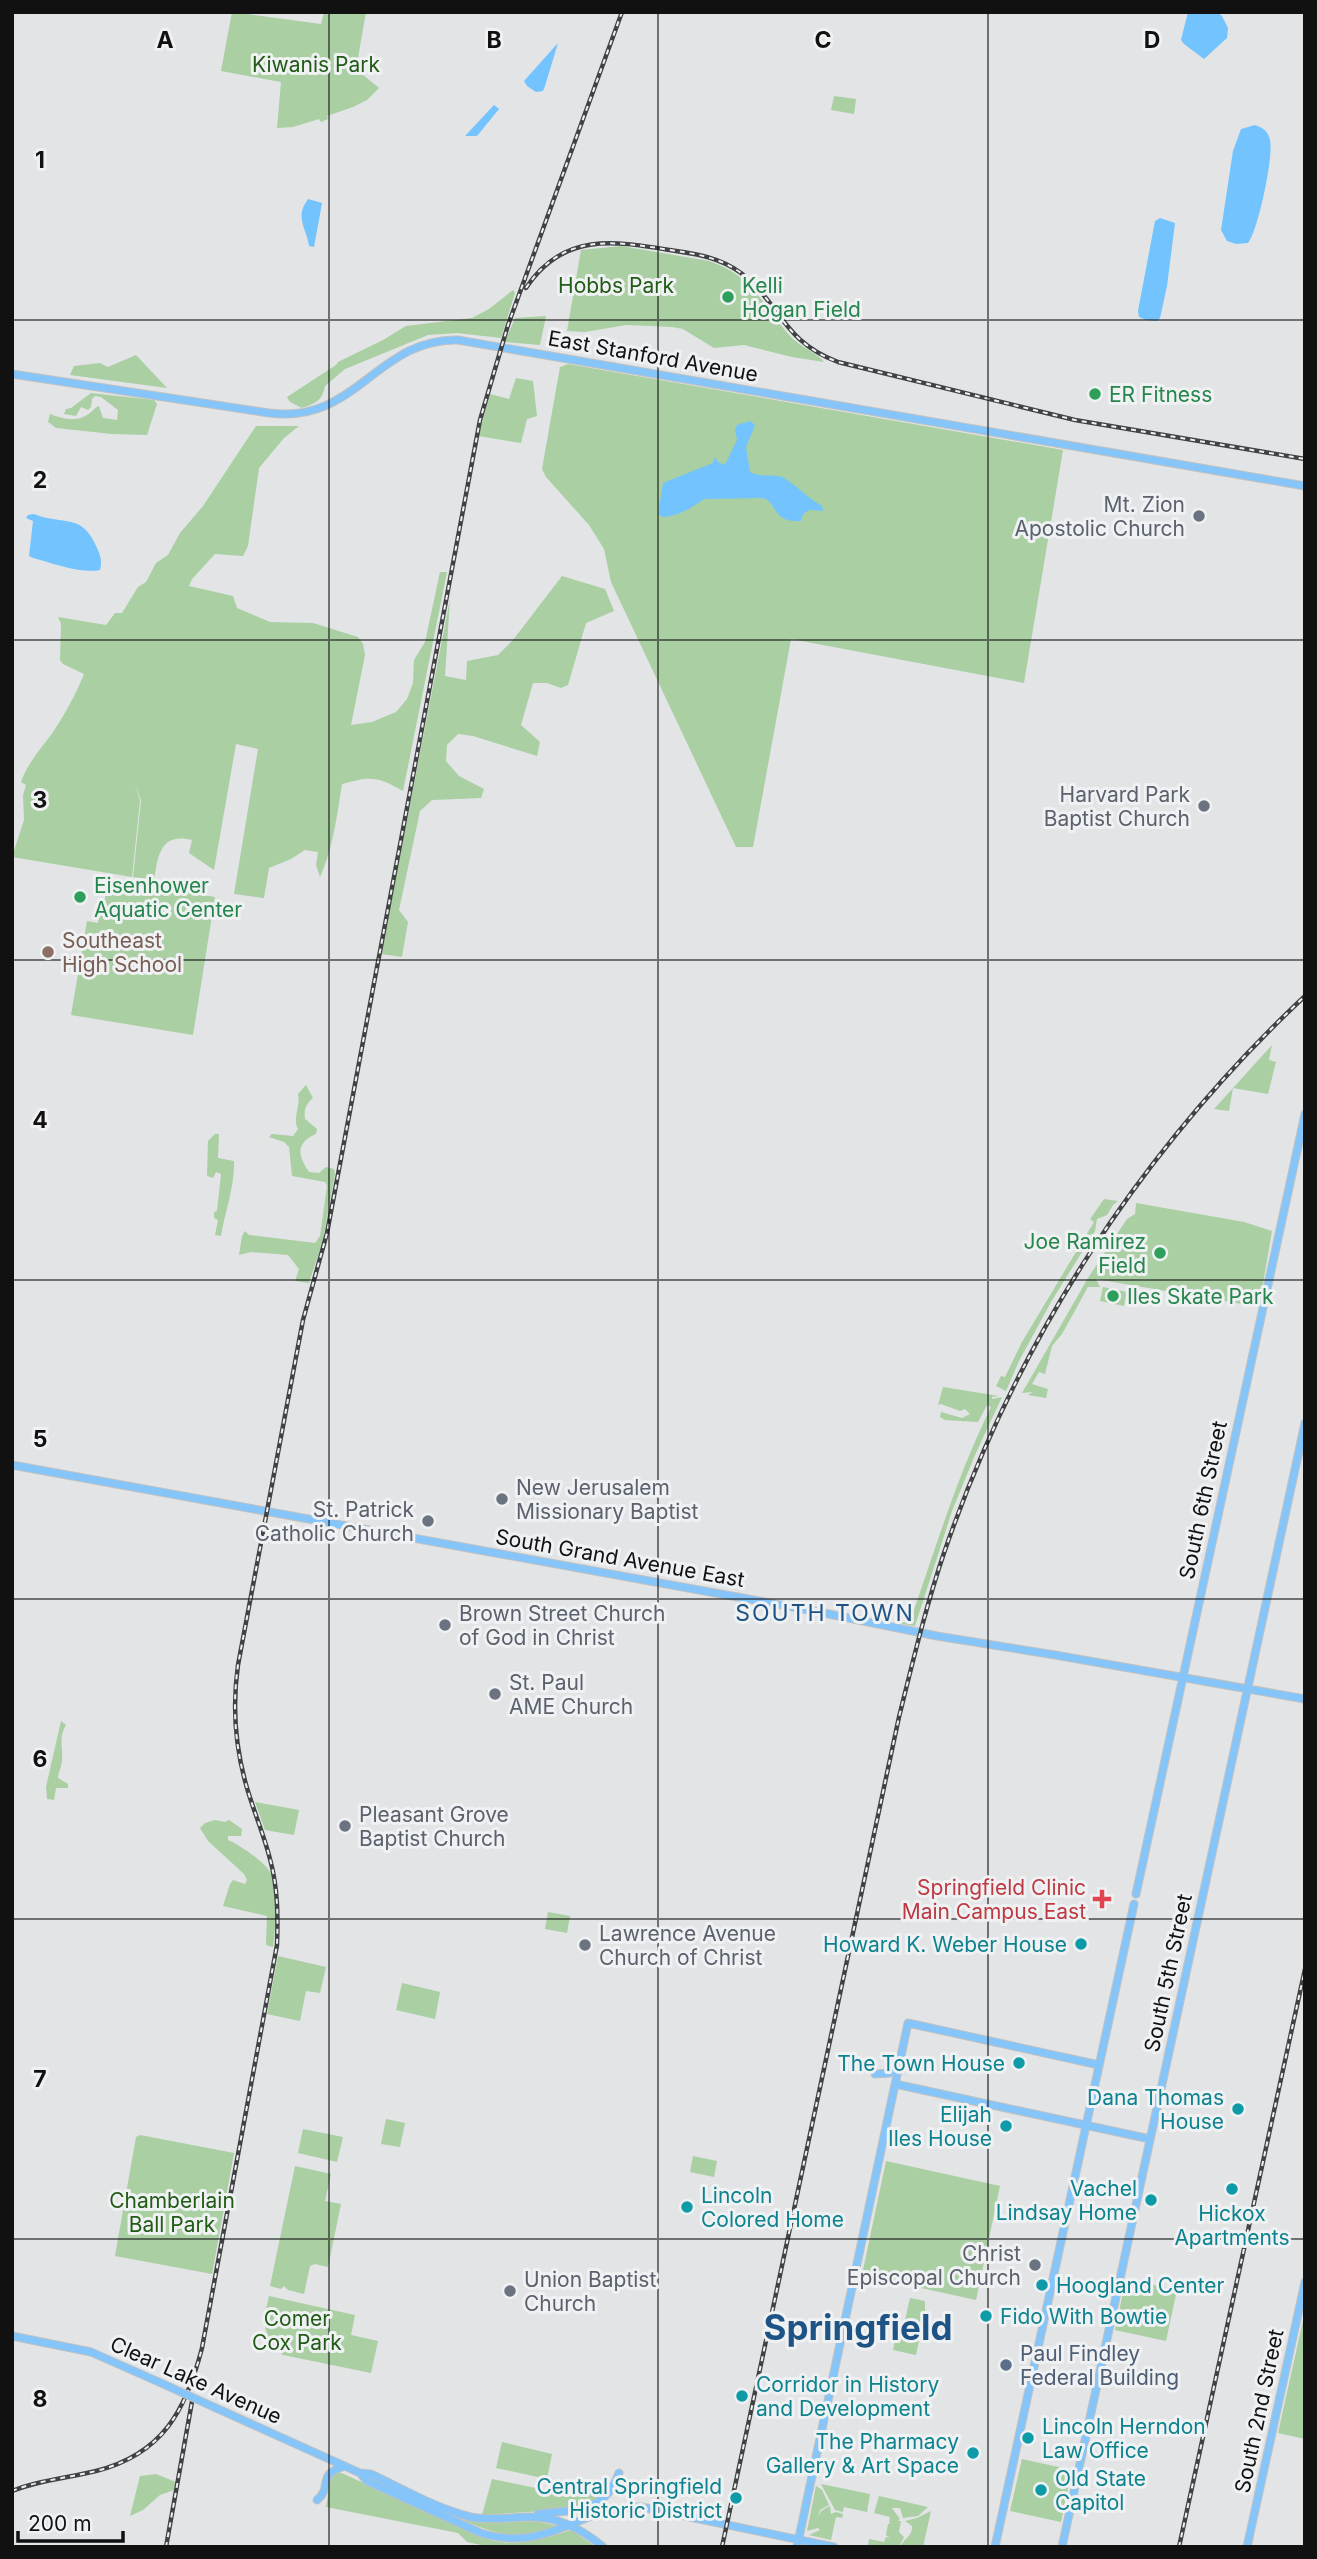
<svg xmlns="http://www.w3.org/2000/svg" width="1317" height="2559" font-family="Inter,sans-serif">
  <style>
    .green { fill: #a9cfa2 }
    .water { fill: #72c3fe }
    .lines { fill: none; stroke-linecap: round; stroke-linejoin: round }
    .major-casing { stroke: #c1c1c1; stroke-width: 9 }
    .major { stroke: #85c5f9; stroke-width: 7 }
    .rail-casing { stroke: #414243; stroke-width: 4.5 }
    .rail { stroke: #eff1f3; stroke-width: 2; stroke-dasharray: 5; stroke-linecap: butt }
    .major-bridge-casing { stroke: #c1c1c1; stroke-width: 9; stroke-linecap: butt }
    .major-bridge { stroke: #85c5f9; stroke-width: 7 }
    .grid { fill: none; stroke: #111112; stroke-width: 2; stroke-opacity: 0.55 }
    .leisure-dot { fill: #2e9e5b; stroke: #eff1f3; stroke-width: 2.5 }
    .worship-dot { fill: #6b7280; stroke: #eff1f3; stroke-width: 2.5 }
    .education-dot { fill: #8d6e63; stroke: #eff1f3; stroke-width: 2.5 }
    .health-dot { fill: #e0444e; stroke: #eff1f3; stroke-width: 2.5 }
    .culture-dot { fill: #0f9aa8; stroke: #eff1f3; stroke-width: 2.5 }
    .service-dot { fill: #5c6f8a; stroke: #eff1f3; stroke-width: 2.5 }
    .labels { text-anchor: middle; dominant-baseline: central; stroke-width: 6; stroke-linejoin: round; paint-order: stroke }
    .park-label { font-size: 21px; fill: #215b16; stroke: #eff1f3 }
    .leisure-label { font-size: 21px; fill: #27864d; stroke: #eff1f3; text-anchor: start }
    .street-label { font-size: 21px; fill: #111112; stroke: #eff1f3 }
    .worship-label { font-size: 21px; fill: #5b616d; stroke: #eff1f3; text-anchor: start }
    .education-label { font-size: 21px; fill: #785e54; stroke: #eff1f3; text-anchor: start }
    .health-label { font-size: 21px; fill: #be3a42; stroke: #eff1f3; text-anchor: end }
    .culture-label { font-size: 21px; fill: #0d838f; stroke: #eff1f3; text-anchor: end }
    .service-label { font-size: 21px; fill: #4e5e75; stroke: #eff1f3; text-anchor: start }
    .neighbourhood-label { font-size: 23px; letter-spacing: 2px; fill: #1e5385; stroke: #eff1f3 }
    .town-label { font-size: 35px; font-weight: bold; fill: #1e5385; stroke: #eff1f3 }
    .grid-label { font-size: 23px; text-anchor: middle; font-weight: bold; fill: #111112; stroke: #eff1f3; stroke-width: 6; stroke-linejoin: round; paint-order: stroke }
  </style>
  <rect width="100%" height="100%" fill="#e2e4e6"/>
  <!-- green -->
  <path class="green" d="M232,12L321,24L324,12H366L356,69L379,88L367,100L353,107L327,116L328,119L321,122L319,119L293,127L277,128L281,82L221,71Z
    M834,96L856,99L854,114L831,110Z
    M621,246L709,261C756,277 761,305 792,338C801,347 820,355 824,362L792,357L744,345L714,348L683,329L672,327L626,325L585,332L567,331L581,250Z
    M513,290L515,293L501,338L457,333L428,335L345,369L325,386C322,401 316,403 302,408L290,402L287,397L336,365L338,362L383,340L406,326L472,318L489,309Z
    M546,316L540,345L505,342L515,318Z
    M136,355L167,388L70,375L74,366L100,363L108,367Z
    M568,364L1063,450L1024,683L791,639L753,847H736L611,582L604,549L589,525L546,477L542,469L560,367Z
    M516,378L533,381L537,416L527,419L521,443L478,436L490,394L509,399Z
    M91,393L154,400L157,404L147,435L112,434L56,428L48,422L50,414C63,419 77,423 90,413C93,411 95,407 99,406L103,418L117,420L118,410L101,397L95,396L92,399L91,407L88,410L81,407L76,416L64,414L66,409L71,408Z
    M256,426H299L284,438L259,468L248,546L243,556L215,554L192,579L189,586L233,596L237,608L270,622L313,623L358,637L363,644L365,655L351,725L372,722L396,712L407,699L413,683L414,660L425,642L440,572H447L403,791C377,776 371,776 342,784C337,816 333,848 320,877L316,865L318,852L305,850L291,859L269,868L264,898L234,894L258,749L236,744L214,870L189,853L192,840C160,832 158,856 154,880L133,877L141,801L135,782L140,801L132,877L12,857L24,820L23,795L26,785L21,782C28,762 41,749 53,732C65,714 76,694 84,674L63,664L60,660L61,624L58,617L106,625L115,613H122L138,587L146,582L156,563L168,555L180,533L203,506Z
    M562,576L605,589L614,611L586,623L568,685L561,688L547,683H533L521,725L540,742L537,756L473,736L458,734L447,745L446,761L459,776L484,789L481,798L432,800L420,811L399,910L408,922L402,957L381,954L450,599L445,676L466,680L467,661L498,655L513,640Z
    M108,879L215,897L193,1035L71,1015L87,921L98,923L100,905H104Z
    M1272,1045L1269,1060L1276,1062L1268,1094L1233,1088L1229,1111L1214,1109Z
    M306,1085L313,1098C305,1105 304,1110 305,1119L317,1129L316,1134C295,1143 298,1156 309,1172L319,1173L326,1167L334,1169L335,1174L323,1240L309,1283L295,1281L299,1269L288,1255L251,1252L239,1255L242,1236L245,1231L249,1235L315,1243L320,1236L327,1186L325,1182L292,1176L289,1147L284,1142L269,1137L272,1134L293,1136L298,1129C292,1118 301,1106 298,1094Z
    M215,1134H219L218,1158L234,1161C235,1186 225,1211 221,1236L215,1235L218,1220L214,1218V1212L217,1211L221,1174L216,1172L213,1178L207,1176L208,1141Z
    M1104,1199L1118,1201L1113,1205L1107,1215L1097,1219L1095,1231L1051,1302L1019,1361L1006,1391L996,1386L1001,1376L1005,1377L1022,1342L1094,1222L1090,1219Z
    M1136,1203L1244,1222L1272,1231L1259,1307L1096,1279L1100,1287H1088L1062,1334L1052,1346L1045,1374L1039,1372L1032,1384L1048,1389L1046,1398L1028,1395L1033,1392L1022,1393L1088,1278L1127,1219L1135,1214Z
    M1103,1287L1127,1292L1124,1306L1100,1301Z
    M943,1387L999,1396L992,1397V1399L1002,1397L975,1455L952,1511L915,1626L896,1623L909,1622L911,1619C936,1547 957,1476 991,1407L987,1405L978,1422L945,1420L940,1417L941,1412L962,1418L970,1414L965,1409L960,1411L941,1404L938,1405Z
    M61,1721L66,1725C57,1739 65,1752 61,1766C60,1770 58,1774 58,1778L68,1784V1788H56L54,1800L47,1799L46,1787Z
    M255,1802L299,1810L294,1835L265,1830Z
    M215,1820L225,1822L229,1820L242,1829L241,1836H228V1840C238,1844 267,1863 271,1874C278,1896 276,1925 273,1947L266,1945L267,1916L223,1906L230,1884L233,1880L245,1884L247,1880L244,1874L208,1841L200,1828L205,1823Z
    M548,1912L570,1916L567,1933L545,1929Z
    M278,1956L326,1967L320,1993L306,1991L300,2021L267,2014Z
    M402,1983L440,1992L435,2019L396,2010Z
    M386,2119L405,2123L400,2147L381,2144Z
    M303,2129L343,2137L337,2162L298,2153Z
    M140,2135L234,2153L212,2274L115,2256L136,2137Z
    M693,2156L717,2161L714,2177L690,2172Z
    M886,2161L1000,2186L976,2300L862,2275Z
    M295,2166L331,2174L325,2201L341,2204L328,2267L315,2264L310,2266L304,2294L288,2290L284,2286L281,2289L270,2286Z
    M1126,2279L1177,2290L1166,2341L1115,2330Z
    M269,2296L355,2315L351,2335L378,2341L371,2373L283,2355L272,2345L266,2331L264,2319Z
    M910,2298L925,2301V2311L916,2355L893,2350L898,2326L904,2325Z
    M1304,2316H1305V2439L1278,2433Z
    M502,2442L552,2454L547,2479L496,2468Z
    M1022,2459L1072,2470L1061,2522L1010,2511Z
    M337,2471L490,2540C519,2547 543,2539 571,2530L596,2547H490L467,2542L458,2533L326,2507L331,2476Z
    M156,2474L176,2482L174,2490L160,2495L143,2510L130,2516L140,2476Z
    M492,2479L550,2491L556,2490L559,2482L607,2493L601,2498L577,2509L482,2515Z
    M821,2484L870,2494L867,2512L844,2507L843,2512L835,2510Z
    M816,2486L822,2490L829,2505L820,2510L818,2517L821,2511L830,2506L831,2514L836,2512L843,2514L842,2518L836,2517L831,2540L809,2535L820,2530L818,2528L807,2531Z
    M879,2496L928,2507L918,2516L903,2518L900,2508H892L900,2519L898,2521H901L899,2532L904,2537L899,2547H868L869,2539L884,2542L886,2537L890,2538L886,2535L888,2524L891,2523L889,2522L890,2517L874,2513Z
    M931,2511L923,2547H900C904,2538 913,2536 912,2526L905,2521L917,2518Z
    M463,2519L490,2523L536,2521L557,2526C525,2542 493,2534 463,2520Z"/>
  <!-- water -->
  <path class="water" d="M1188,12H1217L1222,16L1228,28L1227,38L1204,59L1184,44L1181,40Z
    M558,43L545,86L543,91L536,92L527,86L524,81Z
    M494,105L499,109L477,136H465Z
    M1255,125C1263,128 1268,131 1270,140C1274,155 1258,231 1248,243L1236,244L1227,241L1221,230L1233,151L1241,129Z
    M308,199L322,203L314,247L309,246C307,229 294,218 308,199Z
    M1160,218L1175,223L1167,286L1160,318L1157,321L1146,320L1139,317L1138,311L1155,221Z
    M750,421L755,425L746,447L750,472C760,478 775,473 784,478C797,486 808,498 822,506L823,511L809,510L803,514L801,521C772,523 778,503 763,498L704,499C692,508 678,516 663,517L658,514L663,483L713,463L715,457L718,462L725,465L737,440L735,429L737,425Z
    M34,514C64,526 82,512 97,548C101,556 102,562 100,570C81,574 52,563 33,558L29,556L33,521L26,518L28,515Z"/>
  <g class="lines">
    <!-- major casing -->
    <g class="major-casing">
      <path id="major" d="M12,374L269,413C356,425 377,338 458,340L1305,486
        M12,1465L814,1611L937,1636L1055,1655L1305,1699
        M1136,1894L1305,1114
        M875,2074L890,2073L895,2061
        M895,2084L1150,2139
        M12,2336L91,2352L161,2383
        M216,2408L360,2473L371,2474C403,2489 437,2509 471,2517C490,2521 510,2517 530,2517C558,2517 582,2529 603,2547
        M360,2473L367,2481L481,2533C550,2554 580,2505 641,2507L834,2547
        M317,2500C334,2486 315,2475 345,2466
        M538,2514C574,2509 604,2515 619,2473
        M797,2547L908,2023L1099,2065
        M995,2547L1134,1904
        M1062,2547L1305,1423
        M1247,2547L1305,2282"/>
    </g>
    <!-- major -->
    <use href="#major" class="major"/>
    <!-- rail casing -->
    <g class="rail-casing">
      <path id="rail" d="M526,288C563,232 614,241 670,250C696,254 719,257 741,273C781,304 782,341 838,362L1075,420L1305,459
        M12,2491C39,2480 68,2478 96,2471C163,2454 186,2410 202,2348L277,1945C278,1916 278,1888 270,1859C264,1835 254,1812 247,1788C235,1747 232,1707 238,1665L303,1320L327,1233L480,420L508,325L622,12
        M166,2547L193,2396
        M722,2547L899,1717C913,1661 926,1606 944,1553C1017,1340 1141,1150 1305,996
        M1179,2547L1305,1969"/>
    </g>
    <!-- rail -->
    <use href="#rail" class="rail"/>
    <!-- major-bridge casing -->
    <g class="major-bridge-casing">
      <path id="major-bridge" d="M161,2383L216,2408"/>
    </g>
    <!-- major-bridge -->
    <use href="#major-bridge" class="major-bridge"/>
  </g>
  <!-- grid -->
  <path class="grid" d="M329,12V2547M658,12V2547M988,12V2547M12,320H1305M12,640H1305M12,960H1305M12,1280H1305M12,1599H1305M12,1919H1305M12,2239H1305"/>
  <!-- markers -->
  <g class="leisure-dot">
    <circle cx="728" cy="297" r="7"/>
    <circle cx="1095" cy="394" r="7"/>
    <circle cx="80" cy="897" r="7"/>
    <circle cx="1160" cy="1253" r="7"/>
    <circle cx="1113" cy="1296" r="7"/>
  </g>
  <g class="worship-dot">
    <circle cx="1199" cy="516" r="7"/>
    <circle cx="1204" cy="806" r="7"/>
    <circle cx="502" cy="1499" r="7"/>
    <circle cx="428" cy="1521" r="7"/>
    <circle cx="445" cy="1625" r="7"/>
    <circle cx="495" cy="1694" r="7"/>
    <circle cx="345" cy="1826" r="7"/>
    <circle cx="585" cy="1945" r="7"/>
    <circle cx="1035" cy="2265" r="7"/>
    <circle cx="510" cy="2291" r="7"/>
  </g>
  <circle class="education-dot" cx="48" cy="952" r="7"/>
  <path class="health-dot" d="M1098.5 1888.5h7v7h7v7h-7v7h-7v-7h-7v-7h7z"/>
  <g class="culture-dot">
    <circle cx="1081" cy="1944" r="7"/>
    <circle cx="1019" cy="2063" r="7"/>
    <circle cx="1238" cy="2109" r="7"/>
    <circle cx="1006" cy="2126" r="7"/>
    <circle cx="1232" cy="2189" r="7"/>
    <circle cx="1151" cy="2200" r="7"/>
    <circle cx="687" cy="2207" r="7"/>
    <circle cx="1042" cy="2285" r="7"/>
    <circle cx="986" cy="2316" r="7"/>
    <circle cx="742" cy="2396" r="7"/>
    <circle cx="1028" cy="2438" r="7"/>
    <circle cx="973" cy="2453" r="7"/>
    <circle cx="1041" cy="2490" r="7"/>
    <circle cx="736" cy="2498" r="7"/>
  </g>
  <circle class="service-dot" cx="1006" cy="2365" r="7"/>
  <g class="labels">
    <!-- park labels -->
    <g class="park-label">
      <text x="316" y="64">Kiwanis Park</text>
      <text x="616" y="285">Hobbs Park</text>
      <text x="172" y="2200">Chamberlain<tspan x="172" dy="24">Ball Park</tspan></text>
      <text x="297" y="2318">Comer<tspan x="297" dy="24">Cox Park</tspan></text>
    </g>
    <!-- leisure labels -->
    <g class="leisure-label">
      <text x="742" y="285">Kelli<tspan x="742" dy="24">Hogan Field</tspan></text>
      <text x="1109" y="394">ER Fitness</text>
      <text x="94" y="885">Eisenhower<tspan x="94" dy="24">Aquatic Center</tspan></text>
      <text x="1146" y="1241" text-anchor="end">Joe Ramirez<tspan x="1146" dy="24">Field</tspan></text>
      <text x="1127" y="1296">Iles Skate Park</text>
    </g>
    <!-- street labels -->
    <g class="street-label">
      <text transform="translate(653 356) rotate(10)">East Stanford Avenue</text>
      <text transform="translate(1203 1500) rotate(-78)">South 6th Street</text>
      <text transform="translate(620 1558) rotate(10)">South Grand Avenue East</text>
      <text transform="translate(1168 1973) rotate(-78)">South 5th Street</text>
      <text transform="translate(196 2380) rotate(24)">Clear Lake Avenue</text>
      <text transform="translate(1259 2411) rotate(-78)">South 2nd Street</text>
    </g>
    <!-- worship labels -->
    <g class="worship-label">
      <text x="1185" y="504" text-anchor="end">Mt. Zion<tspan x="1185" dy="24">Apostolic Church</tspan></text>
      <text x="1190" y="794" text-anchor="end">Harvard Park<tspan x="1190" dy="24">Baptist Church</tspan></text>
      <text x="516" y="1487">New Jerusalem<tspan x="516" dy="24">Missionary Baptist</tspan></text>
      <text x="414" y="1509" text-anchor="end">St. Patrick<tspan x="414" dy="24">Catholic Church</tspan></text>
      <text x="459" y="1613">Brown Street Church<tspan x="459" dy="24">of God in Christ</tspan></text>
      <text x="509" y="1682">St. Paul<tspan x="509" dy="24">AME Church</tspan></text>
      <text x="359" y="1814">Pleasant Grove<tspan x="359" dy="24">Baptist Church</tspan></text>
      <text x="599" y="1933">Lawrence Avenue<tspan x="599" dy="24">Church of Christ</tspan></text>
      <text x="1021" y="2253" text-anchor="end">Christ<tspan x="1021" dy="24">Episcopal Church</tspan></text>
      <text x="524" y="2279">Union Baptist<tspan x="524" dy="24">Church</tspan></text>
    </g>
    <!-- education labels -->
    <g class="education-label">
      <text x="62" y="940">Southeast<tspan x="62" dy="24">High School</tspan></text>
    </g>
    <!-- health labels -->
    <g class="health-label">
      <text x="1086" y="1887">Springfield Clinic<tspan x="1086" dy="24">Main Campus East</tspan></text>
    </g>
    <!-- culture labels -->
    <g class="culture-label">
      <text x="1067" y="1944">Howard K. Weber House</text>
      <text x="1005" y="2063">The Town House</text>
      <text x="1224" y="2097">Dana Thomas<tspan x="1224" dy="24">House</tspan></text>
      <text x="992" y="2114">Elijah<tspan x="992" dy="24">Iles House</tspan></text>
      <text x="1137" y="2188">Vachel<tspan x="1137" dy="24">Lindsay Home</tspan></text>
      <text x="701" y="2195" text-anchor="start">Lincoln<tspan x="701" dy="24">Colored Home</tspan></text>
      <text x="1232" y="2213" text-anchor="middle">Hickox<tspan x="1232" dy="24">Apartments</tspan></text>
      <text x="1056" y="2285" text-anchor="start">Hoogland Center</text>
      <text x="1000" y="2316" text-anchor="start">Fido With Bowtie</text>
      <text x="756" y="2384" text-anchor="start">Corridor in History<tspan x="756" dy="24">and Development</tspan></text>
      <text x="1042" y="2426" text-anchor="start">Lincoln Herndon<tspan x="1042" dy="24">Law Office</tspan></text>
      <text x="959" y="2441">The Pharmacy<tspan x="959" dy="24">Gallery &amp; Art Space</tspan></text>
      <text x="1055" y="2478" text-anchor="start">Old State<tspan x="1055" dy="24">Capitol</tspan></text>
      <text x="722" y="2486">Central Springfield<tspan x="722" dy="24">Historic District</tspan></text>
    </g>
    <!-- service labels -->
    <g class="service-label">
      <text x="1020" y="2353">Paul Findley<tspan x="1020" dy="24">Federal Building</tspan></text>
    </g>
    <!-- neighbourhood labels -->
    <g class="neighbourhood-label">
      <text x="825" y="1613">SOUTH TOWN</text>
    </g>
    <!-- town labels -->
    <g class="town-label">
      <text x="858" y="2327">Springfield</text>
    </g>
  </g>
  <g class="grid-label">
    <text x="165" y="48">A</text>
    <text x="494" y="48">B</text>
    <text x="823" y="48">C</text>
    <text x="1152" y="48">D</text>
    <text x="40" y="168">1</text>
    <text x="40" y="488">2</text>
    <text x="40" y="808">3</text>
    <text x="40" y="1128">4</text>
    <text x="40" y="1447">5</text>
    <text x="40" y="1767">6</text>
    <text x="40" y="2087">7</text>
    <text x="40" y="2407">8</text>
  </g>
  <!-- border -->
  <rect width="1317" height="2559" fill="none" stroke="#111112" stroke-width="28"/>
  <!-- scale -->
  <path d="M18 2531v10h105v-10" fill="none" stroke="#111112" stroke-width="3.5"/>
  <text x="28" y="2531" font-size="21" fill="#111112" stroke="#eff1f3" stroke-width="5" paint-order="stroke">200 m</text>
</svg>
